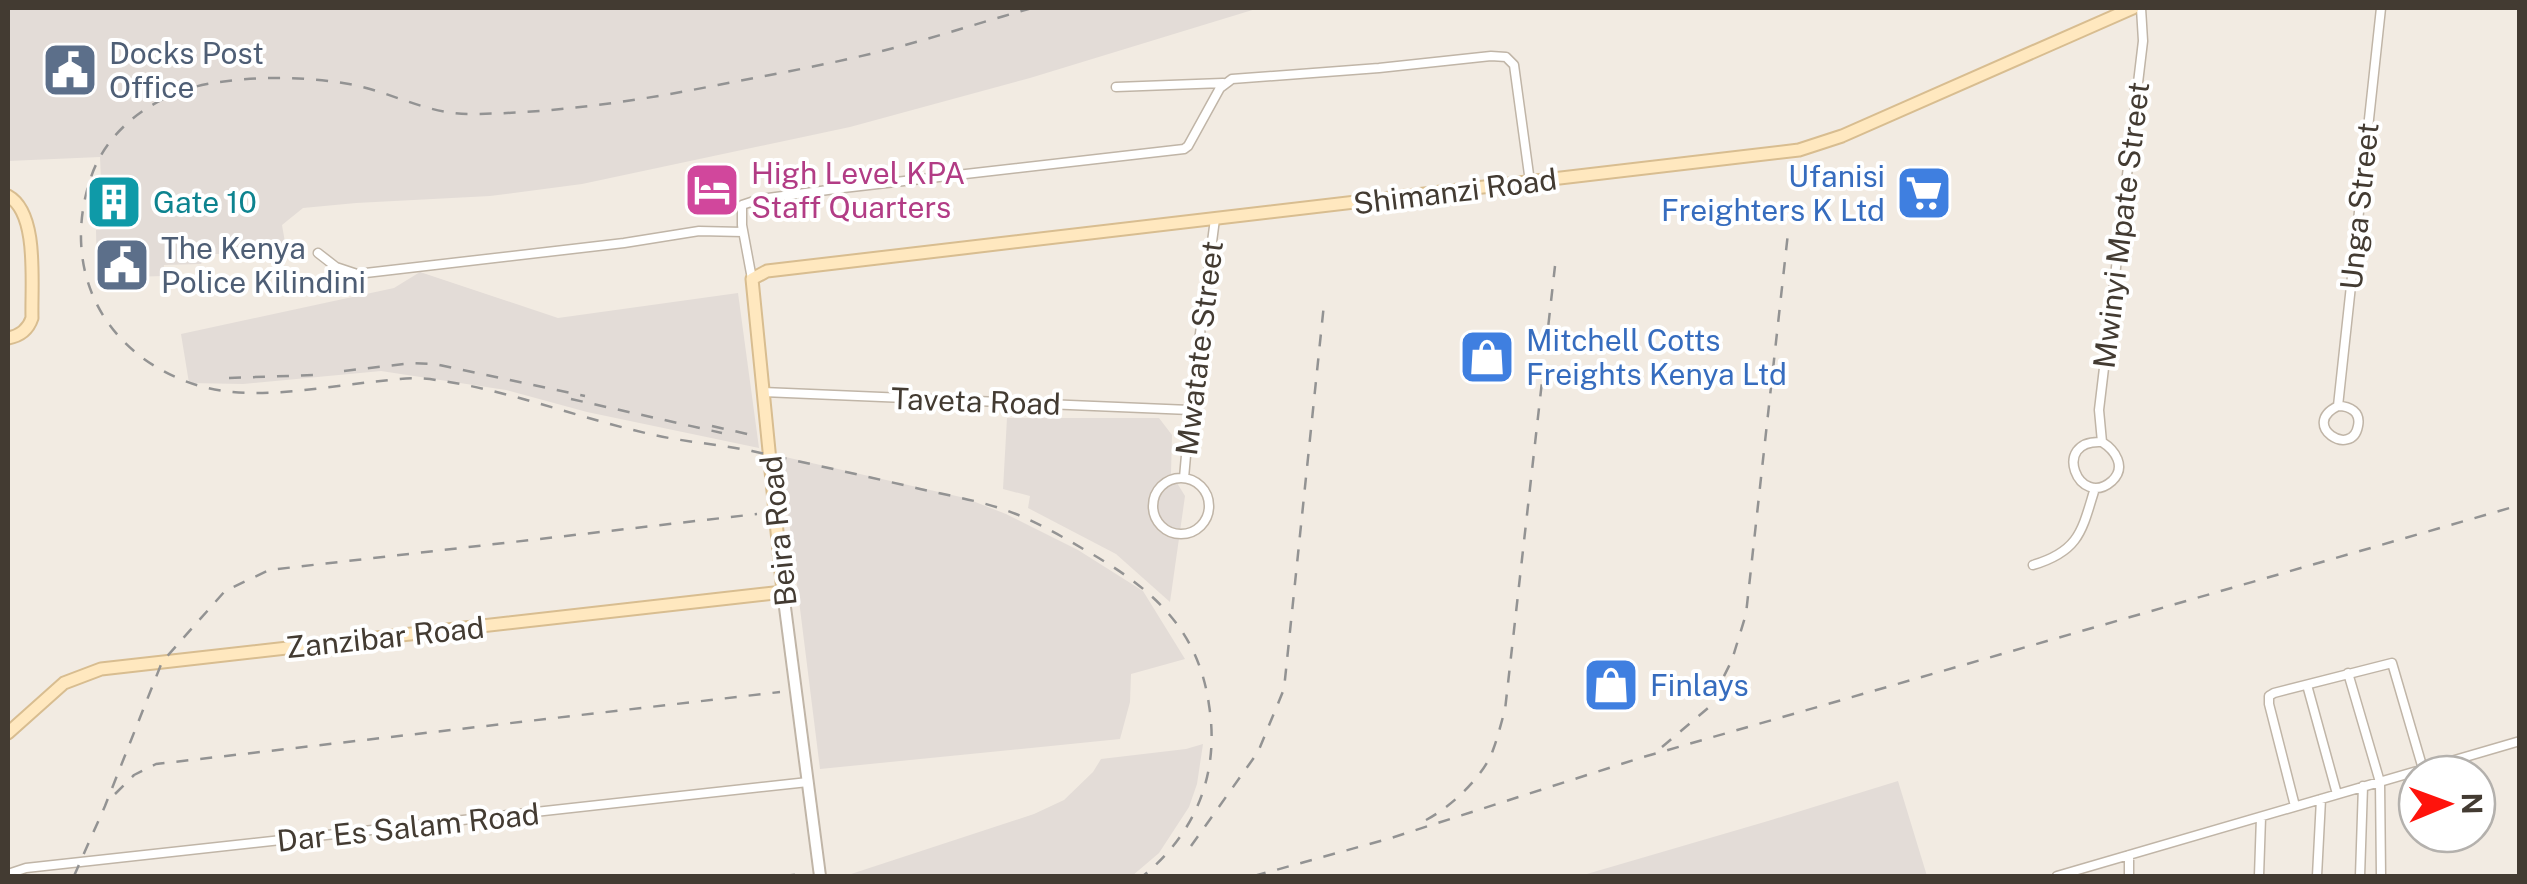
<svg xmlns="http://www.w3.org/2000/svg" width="2527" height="884" font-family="'Public Sans',sans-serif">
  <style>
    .industrial { fill: #e3dcd7 }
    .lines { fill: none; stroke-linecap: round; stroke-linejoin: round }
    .minor-casing { stroke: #c0b5a7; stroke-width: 11 }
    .tertiary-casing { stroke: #c0b5a7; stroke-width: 14 }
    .secondary-casing { stroke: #d8bd90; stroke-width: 15 }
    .minor { stroke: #fff; stroke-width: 8 }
    .tertiary { stroke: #fff; stroke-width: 10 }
    .secondary { stroke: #ffe8bf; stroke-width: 11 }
    .rail { stroke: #939393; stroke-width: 2.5; stroke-dasharray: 12 12; stroke-linecap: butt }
    .labels { text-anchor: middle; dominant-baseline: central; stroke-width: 8; stroke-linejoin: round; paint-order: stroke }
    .service-label { font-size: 30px; fill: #4e5e75; stroke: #fff; text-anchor: start }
    .hotel-label { font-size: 30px; fill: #b23c85; stroke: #fff; text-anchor: start }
    .shop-label { font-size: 30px; fill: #366cbe; stroke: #fff; text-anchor: start }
    .street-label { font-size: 30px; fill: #433b32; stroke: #fff }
    .culture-label { font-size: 30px; fill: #0d838f; stroke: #fff; text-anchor: start }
  </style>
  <rect width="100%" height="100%" fill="#f2ebe2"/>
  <!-- industrial -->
  <path class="industrial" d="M8,8H1259L1030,78L850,127L582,184L490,196L356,203L303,208L282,225L287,254H207L201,264L164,265L163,276L97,278L96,230L103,229L100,157L8,161Z
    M420,272L558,318L738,293L759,448L587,412L506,390L381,371L243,384L189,383L181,334L394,288Z
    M1007,418H1159L1172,435L1171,473L1185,496L1170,602L1116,554L1028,508L1030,496L1003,489Z
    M781,456L965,498L1006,514L1078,550L1143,591L1185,659L1131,674L1130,702L1120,739L820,769Z
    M1203,744L1197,784L1189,807L1159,853L1132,876H845L1034,814L1064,800L1093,772L1101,759L1186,749Z
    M1898,781L1927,876H1580L1768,821Z"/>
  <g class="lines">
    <!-- minor casing -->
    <g class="minor-casing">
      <path id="minor" d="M1116,87L1223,83
        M318,253L336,267L357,274L624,243L699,231L743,232
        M752,279L742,225V205L760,199L843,188L1184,149L1188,146L1220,88L1232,79L1379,68L1491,56L1506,57L1514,65L1530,182
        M763,392L1190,410
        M2338,406C2350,406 2361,412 2358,426C2352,459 2299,425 2338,406L2381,8
        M2102,442C2050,439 2079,510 2112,481C2127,467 2115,450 2102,442L2099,410L2143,41L2141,8
        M1153 506a28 28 0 1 1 56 0a28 28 0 1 1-56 0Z
        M1184,478L1190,410L1215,219
        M2033,565C2080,551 2082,530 2095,488
        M2348,673L2380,782L2381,876
        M2307,685L2337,794
        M2295,806L2269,704V696L2274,693L2392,663L2423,769
        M8,874L26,868L808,782
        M2057,876L2520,741
        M2129,876V855
        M2259,876L2261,817
        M2317,876L2321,799
        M2360,876L2363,786"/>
    </g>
    <!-- tertiary casing -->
    <g class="tertiary-casing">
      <path id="tertiary" d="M783,592L820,876"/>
    </g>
    <!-- secondary casing -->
    <g class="secondary-casing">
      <path id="secondary" d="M8,196C39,213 31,284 32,318C28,330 20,336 8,338
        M8,733L64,683L101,669L783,592L752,279L767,271L1799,150L1842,136L2133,8"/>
    </g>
    <!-- minor -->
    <use href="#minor" class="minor"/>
    <!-- tertiary -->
    <use href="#tertiary" class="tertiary"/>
    <!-- secondary -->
    <use href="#secondary" class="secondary"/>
    <!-- rail -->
    <path class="rail" d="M1032,8C978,23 925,41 870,54C820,66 769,75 718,85C637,101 556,113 474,114C427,115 393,92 349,84C303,76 252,76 207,84C157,94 108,127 91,177C62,263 97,344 180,379C240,405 310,388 372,382C393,380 415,376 436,380C509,390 578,418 650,434C683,442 718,444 752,451C806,463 861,475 916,488C949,496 984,501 1016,514C1040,524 1063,537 1085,550C1150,587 1198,627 1209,705C1220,773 1196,833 1143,876
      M344,371L412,363L435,364L585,396
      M229,378L314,375
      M571,399L722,433
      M712,426L756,436
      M1662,747L1708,708L1732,660L1746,614L1788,233
      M115,794L134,775L156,764L780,692
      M1426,820C1451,807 1484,776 1493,750C1498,737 1501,723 1505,710L1555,266
      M1191,846L1258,752L1284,689L1324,304
      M74,876L105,806L162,662L225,591L269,570L757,514
      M783,876L804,874
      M1254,876L1391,838L1640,758L2520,505"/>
  </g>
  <!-- icons -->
  <defs>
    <g id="civic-square" transform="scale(2.875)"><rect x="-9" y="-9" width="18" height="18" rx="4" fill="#5c6f8a" stroke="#fff"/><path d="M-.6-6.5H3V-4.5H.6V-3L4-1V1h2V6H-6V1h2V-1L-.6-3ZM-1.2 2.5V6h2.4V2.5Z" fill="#fff"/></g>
    <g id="hotel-square" transform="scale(2.875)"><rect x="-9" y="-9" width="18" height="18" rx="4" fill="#d1479c" stroke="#fff"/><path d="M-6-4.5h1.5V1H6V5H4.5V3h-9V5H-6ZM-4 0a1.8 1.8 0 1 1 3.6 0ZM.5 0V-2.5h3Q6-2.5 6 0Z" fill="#fff"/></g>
    <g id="supermarket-square" transform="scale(2.875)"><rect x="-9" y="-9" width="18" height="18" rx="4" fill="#3f7fe0" stroke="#fff"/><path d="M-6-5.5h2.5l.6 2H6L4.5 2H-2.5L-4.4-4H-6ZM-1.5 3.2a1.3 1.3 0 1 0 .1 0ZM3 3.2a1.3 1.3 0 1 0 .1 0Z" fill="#fff"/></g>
    <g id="building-square" transform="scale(2.875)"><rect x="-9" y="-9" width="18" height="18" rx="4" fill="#0f9aa8" stroke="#fff"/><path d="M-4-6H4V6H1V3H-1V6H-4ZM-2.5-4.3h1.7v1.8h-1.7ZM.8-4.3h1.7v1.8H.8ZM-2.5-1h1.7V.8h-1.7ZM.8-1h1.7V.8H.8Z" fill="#fff"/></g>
    <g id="shop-square" transform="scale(2.875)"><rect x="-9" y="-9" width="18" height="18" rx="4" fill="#3f7fe0" stroke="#fff"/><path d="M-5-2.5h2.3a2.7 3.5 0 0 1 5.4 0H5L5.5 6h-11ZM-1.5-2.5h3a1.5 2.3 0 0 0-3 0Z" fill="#fff"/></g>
  </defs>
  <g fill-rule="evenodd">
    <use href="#civic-square" x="70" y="70"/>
    <use href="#hotel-square" x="712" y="190"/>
    <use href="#supermarket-square" x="1924" y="193"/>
    <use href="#building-square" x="114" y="202"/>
    <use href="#civic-square" x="122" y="265"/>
    <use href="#shop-square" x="1487" y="357"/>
    <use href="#shop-square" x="1611" y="685"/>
  </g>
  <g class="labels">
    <!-- service labels -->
    <g class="service-label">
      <text x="109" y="53">Docks Post<tspan x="109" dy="34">Office</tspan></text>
      <text x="161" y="248">The Kenya<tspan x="161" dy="34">Police Kilindini</tspan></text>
    </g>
    <!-- hotel labels -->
    <g class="hotel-label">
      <text x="751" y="173">High Level KPA<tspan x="751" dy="34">Staff Quarters</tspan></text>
    </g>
    <!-- shop labels -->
    <g class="shop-label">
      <text x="1885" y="176" text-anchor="end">Ufanisi<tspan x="1885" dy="34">Freighters K Ltd</tspan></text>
      <text x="1526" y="340">Mitchell Cotts<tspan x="1526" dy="34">Freights Kenya Ltd</tspan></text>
      <text x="1650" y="685">Finlays</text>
    </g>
    <!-- street labels -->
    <g class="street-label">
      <text transform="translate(1455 191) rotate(-7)">Shimanzi Road</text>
      <text transform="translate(2359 206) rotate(-84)">Unga Street</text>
      <text transform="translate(2121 225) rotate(-83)">Mwinyi Mpate Street</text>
      <text transform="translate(1199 348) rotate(-83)">Mwatate Street</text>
      <text transform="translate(976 401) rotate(2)">Taveta Road</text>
      <text transform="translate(778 531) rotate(-96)">Beira Road</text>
      <text transform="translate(385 637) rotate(-6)">Zanzibar Road</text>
      <text transform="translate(408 827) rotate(-6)">Dar Es Salam Road</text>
    </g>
    <!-- culture labels -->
    <g class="culture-label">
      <text x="153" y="202">Gate 10</text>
    </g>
  </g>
  <!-- border -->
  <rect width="2527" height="884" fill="none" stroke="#433b32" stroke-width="20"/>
  <!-- north arrow -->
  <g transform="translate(2447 804) rotate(89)"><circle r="48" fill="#ffffff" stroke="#b4b1ad" stroke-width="2.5"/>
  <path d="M0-8L18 38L0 25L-18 38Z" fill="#ff130c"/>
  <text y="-15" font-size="28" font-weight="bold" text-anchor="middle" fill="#433b32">N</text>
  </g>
</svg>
